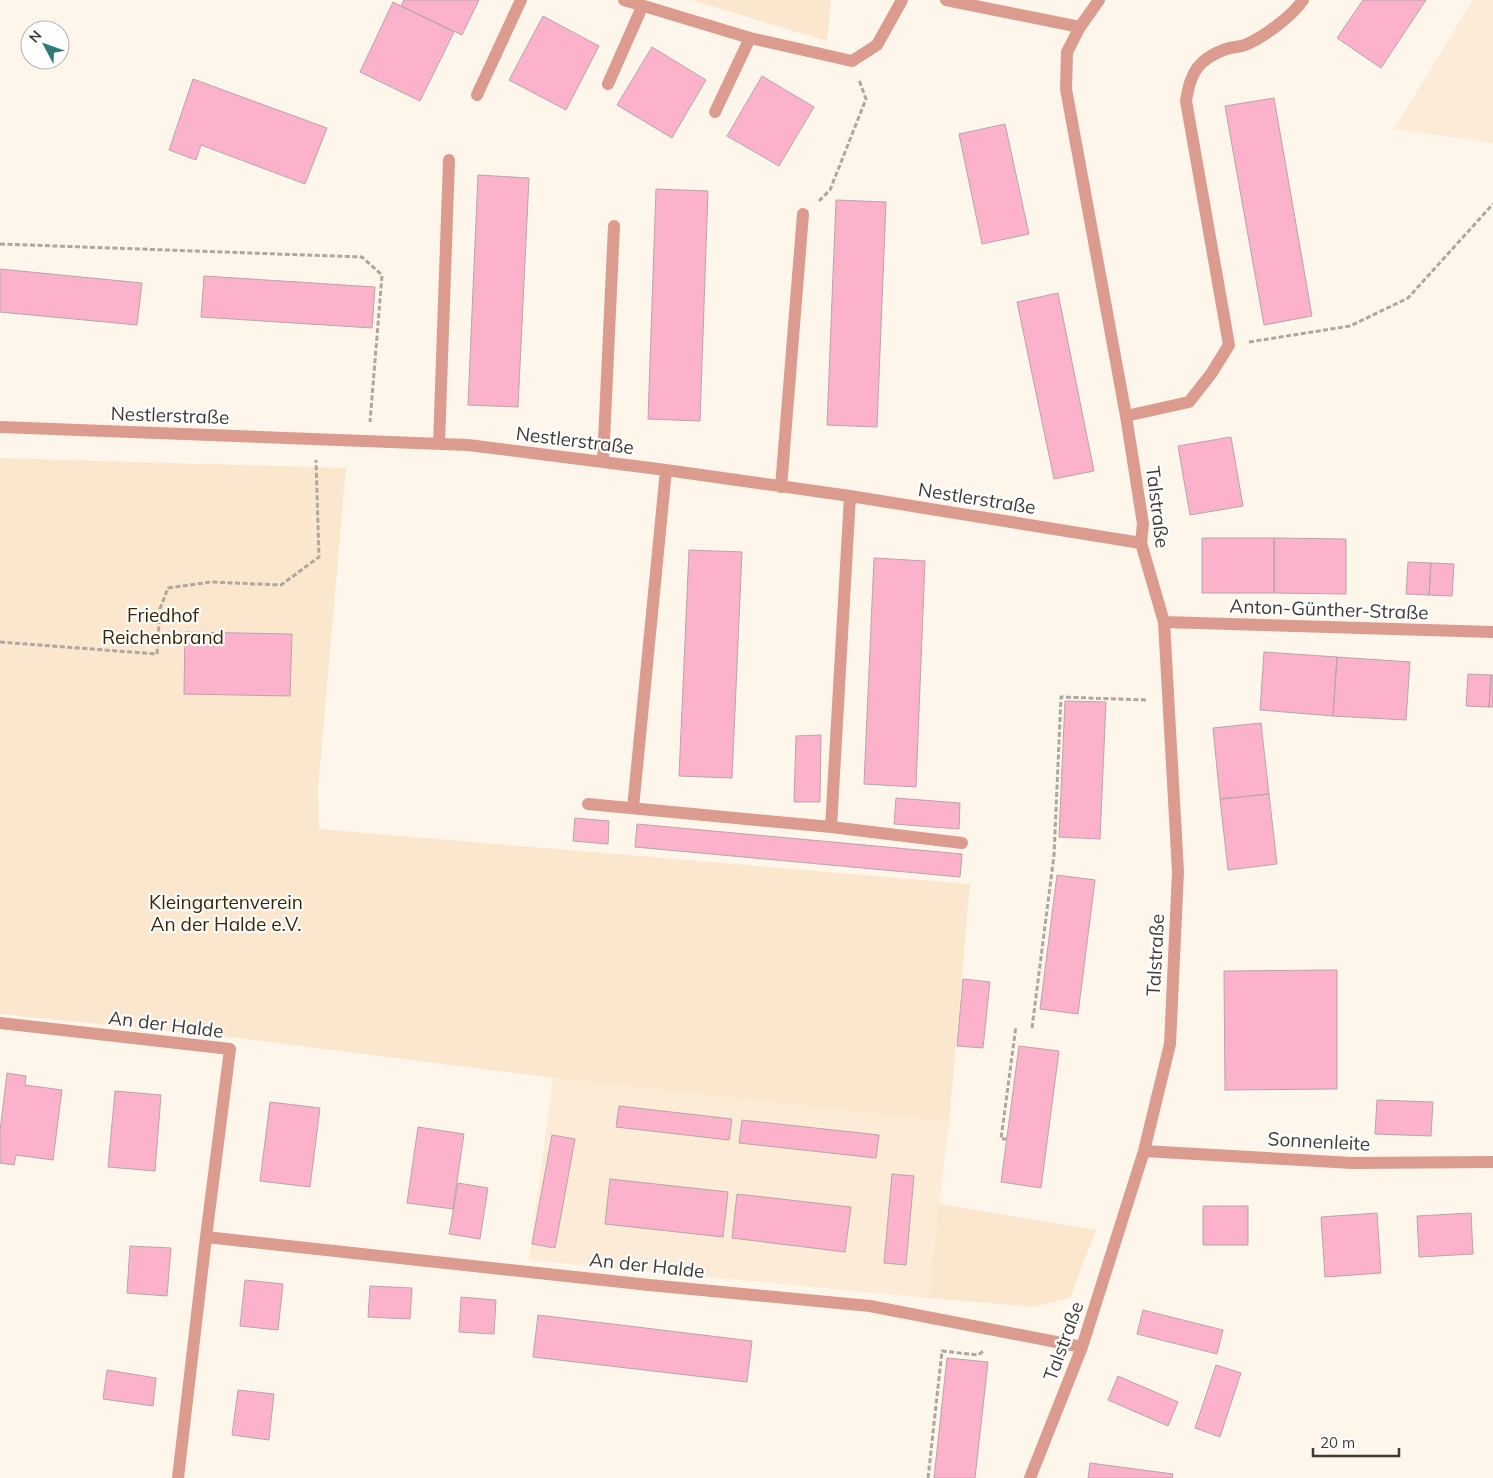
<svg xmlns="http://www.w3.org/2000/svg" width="1493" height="1478" font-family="Mulish,sans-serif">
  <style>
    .built { fill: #fbebd7 }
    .green { fill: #fbe7cd }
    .building { fill: #fcb2ca; stroke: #b7a5aa }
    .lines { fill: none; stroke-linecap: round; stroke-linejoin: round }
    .path { stroke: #aea79e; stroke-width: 3; stroke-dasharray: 5 2.5; stroke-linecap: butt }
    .minor { stroke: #db9c8f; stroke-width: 12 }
    .labels { text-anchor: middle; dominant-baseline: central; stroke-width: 4.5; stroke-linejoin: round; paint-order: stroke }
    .street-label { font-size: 19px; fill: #3f3b35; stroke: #fff }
    .park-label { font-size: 19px; fill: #3a2502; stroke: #fff }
  </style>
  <rect width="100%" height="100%" fill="#fff6eb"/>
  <!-- built -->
  <path class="built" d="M1473,0H1493V143L1394,129Z
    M553,1078L949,1122L929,1298L529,1260Z"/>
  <!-- green -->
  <path class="green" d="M691,0H831L827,41Z
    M0,458L346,468L318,789L319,829L970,884L949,1122L553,1078L247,1039L0,1014Z
    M939,1204L1096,1230L1070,1298L1034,1307L929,1298Z"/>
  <!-- building -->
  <path class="building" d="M404,0H479L462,35L401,6Z
    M1363,0H1426L1381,68L1337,38Z
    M393,2L454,32L420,101L360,72Z
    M543,16L599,46L566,110L509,80Z
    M652,47L706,80L672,138L617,105Z
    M762,76L814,107L779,166L727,136Z
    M193,79L327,128L305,184L201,145L196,160L169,150Z
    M1274,98L1312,316L1264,325L1225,106Z
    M1005,124L1029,234L982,244L959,134Z
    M478,175L529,178L518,407L468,405Z
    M656,189L708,191L700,421L648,419Z
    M836,200L886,202L877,427L827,425Z
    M0,269L142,283L137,325L0,312Z
    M204,276L375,287L372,328L201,317Z
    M1058,293L1094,471L1054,479L1017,302Z
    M1231,437L1243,506L1190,515L1178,446Z
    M1202,538H1274V593H1202Z
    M1274,538L1346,539V594L1274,593Z
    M689,550L742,552L732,778L679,776Z
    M874,558L925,561L916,787L864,784Z
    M1408,562L1431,563L1429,595L1406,594Z
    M1431,563L1454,564L1452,596L1429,595Z
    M185,632L292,634L290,696L184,694Z
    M1264,652L1337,657L1333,716L1260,710Z
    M1337,657L1410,662L1406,720L1333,716Z
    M1468,674L1491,675L1489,707L1466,706Z
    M1491,675H1493V707H1489Z
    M1065,701L1106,702L1100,839L1059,837Z
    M1261,723L1269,794L1220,799L1213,728Z
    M821,735L820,802H794L796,736Z
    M1269,794L1277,864L1228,870L1220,799Z
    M896,798L960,803L959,829L894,824Z
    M575,818L609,821L608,844L573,841Z
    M637,824L962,854L960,877L635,847Z
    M1057,875L1095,880L1078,1014L1040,1009Z
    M1337,970V1089L1225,1090L1224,971Z
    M963,979L990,982L983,1048L957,1046Z
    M1019,1046L1059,1051L1041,1188L1001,1182Z
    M7,1073L26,1076L25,1085L62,1090L53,1160L16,1155L14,1165L0,1163V1131Z
    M115,1091L161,1095L155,1171L108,1167Z
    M1377,1100L1433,1102L1431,1136L1375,1134Z
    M270,1102L320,1108L310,1187L260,1181Z
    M619,1106L732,1119L729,1140L616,1127Z
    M742,1120L879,1135L876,1158L739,1143Z
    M418,1127L464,1134L453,1209L407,1203Z
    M552,1135L575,1139L555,1248L532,1244Z
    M892,1174L914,1176L906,1265L884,1263Z
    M610,1179L728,1192L723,1237L605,1224Z
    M458,1183L488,1188L480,1239L449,1234Z
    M737,1194L851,1207L845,1252L732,1238Z
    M1203,1206H1248V1245H1203Z
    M1377,1213L1381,1273L1325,1277L1321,1217Z
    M1471,1213L1473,1254L1419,1257L1417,1216Z
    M130,1246L171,1248L167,1296L127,1293Z
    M245,1280L283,1284L278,1330L240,1326Z
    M370,1286L412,1288L410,1319L368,1317Z
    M461,1297L496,1300L494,1334L459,1332Z
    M1143,1310L1223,1330L1217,1354L1137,1334Z
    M538,1315L752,1341L747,1382L533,1357Z
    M947,1358L988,1362L975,1478H934Z
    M1216,1365L1241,1373L1220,1437L1195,1428Z
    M107,1370L156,1378L153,1406L103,1399Z
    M1118,1376L1178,1402L1168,1426L1108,1400Z
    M238,1390L274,1394L269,1440L232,1435Z
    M1090,1463L1173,1474L1172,1478H1088Z"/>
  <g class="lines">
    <!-- path -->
    <path class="path" d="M819,201L830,190L866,99L859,80
      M0,244L362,257L382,275L370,422
      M1249,342L1350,326L1408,298L1493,204
      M0,642L157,654L160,609L168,588L211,582L281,585L319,557L316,460
      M1032,1028L1054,855L1061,697L1147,700
      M1007,1139H1001L1016,1026
      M928,1478L942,1351L978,1355L985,1350"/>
    <!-- minor -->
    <path class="minor" d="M624,0L750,38L852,61L877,45L902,0
      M946,0L1080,27
      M608,84L642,7
      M477,95L521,0
      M715,112L750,38
      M1126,416L1189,402L1211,374L1229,345L1186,101C1190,73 1198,59 1226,49C1232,47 1239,47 1245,45C1264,37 1291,17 1303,0
      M0,427L468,445L666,470L850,496L1141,543
      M439,443L449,160
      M603,462L614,226
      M781,487L803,214
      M1164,622L1493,632
      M588,804L831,827L962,843
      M633,808L666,470
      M831,827L850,496
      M0,1023L230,1049L206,1237
      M1144,1151L1352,1163L1493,1162
      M178,1478L206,1237L649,1285L870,1306L1082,1347
      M1030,1478L1082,1347L1144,1151L1170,1044L1178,872L1164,622L1141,543L1143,524L1126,416L1066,89L1067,52L1080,27L1099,0"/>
  </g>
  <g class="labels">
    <!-- street labels -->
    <g class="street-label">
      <text transform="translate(170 415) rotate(2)">Nestlerstraße</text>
      <text transform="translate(575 440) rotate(7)">Nestlerstraße</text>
      <text transform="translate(977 498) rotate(9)">Nestlerstraße</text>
      <text transform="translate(1158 507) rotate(83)">Talstraße</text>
      <text transform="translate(1329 609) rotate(2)">Anton-Günther-Straße</text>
      <text transform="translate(1155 955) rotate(-87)">Talstraße</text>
      <text transform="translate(166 1024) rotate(7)">An der Halde</text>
      <text transform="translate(1319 1141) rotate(3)">Sonnenleite</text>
      <text transform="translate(647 1265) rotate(6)">An der Halde</text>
      <text transform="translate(1063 1341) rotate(-70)">Talstraße</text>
    </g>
    <!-- park labels -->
    <g class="park-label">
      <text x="163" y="615">Friedhof<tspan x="163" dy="22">Reichenbrand</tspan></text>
      <text x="226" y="902">Kleingartenverein<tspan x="226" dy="22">An der Halde e.V.</tspan></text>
    </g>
  </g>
  <!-- north arrow -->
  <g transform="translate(45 45) rotate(311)"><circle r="24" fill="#ffffff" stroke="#b2b1ae"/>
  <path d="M0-4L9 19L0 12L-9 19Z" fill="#2f7978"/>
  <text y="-8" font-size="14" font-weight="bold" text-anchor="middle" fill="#3f3b35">N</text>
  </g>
  <!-- scale -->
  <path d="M1313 1448v8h86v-8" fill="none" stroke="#3f3b35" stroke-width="2.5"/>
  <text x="1320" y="1448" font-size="15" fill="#3f3b35" stroke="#ffffff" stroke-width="4" paint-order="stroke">20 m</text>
</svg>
